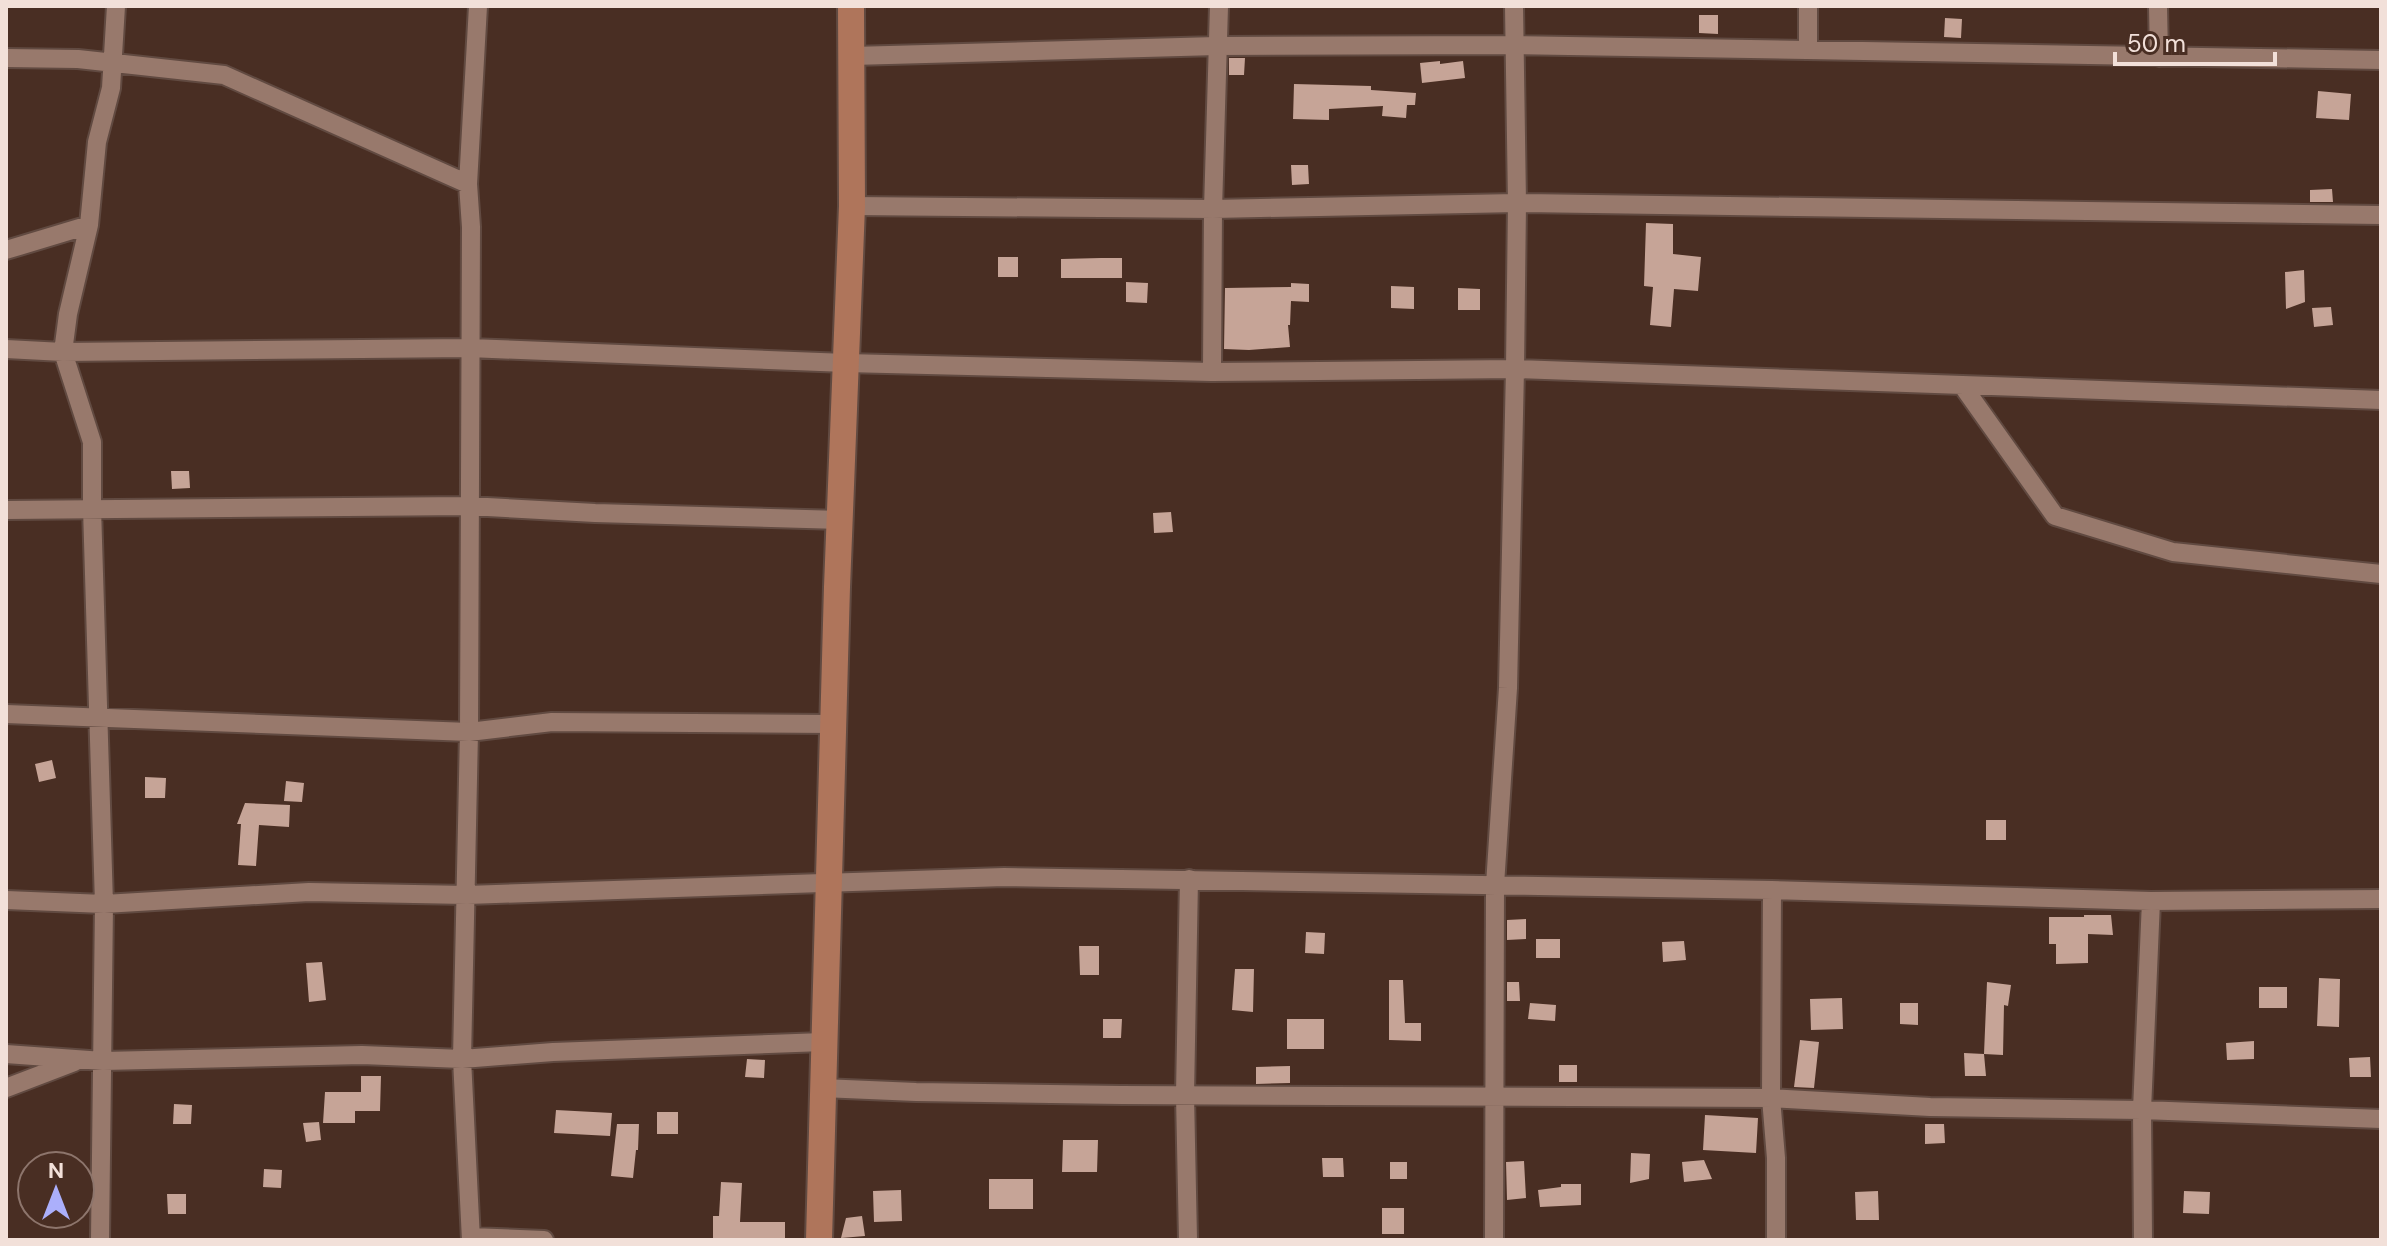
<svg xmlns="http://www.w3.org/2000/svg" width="2387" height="1246" font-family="'DM Sans',sans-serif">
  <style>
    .building { fill: #c6a497 }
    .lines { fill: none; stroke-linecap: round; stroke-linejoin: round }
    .street-casing { stroke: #614a41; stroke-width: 22 }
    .secondary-casing { stroke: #614a41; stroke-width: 30 }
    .street { stroke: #98796c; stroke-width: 18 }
    .secondary { stroke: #af755b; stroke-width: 26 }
  </style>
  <rect width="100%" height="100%" fill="#492e23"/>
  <!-- building -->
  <path class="building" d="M1699,15H1718V34L1699,33Z
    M1945,18L1962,19L1961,38L1944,37Z
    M1229,58H1245L1244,75H1229Z
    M1440,61V64L1463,61L1465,78L1422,83L1420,63Z
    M1294,84L1371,86V90L1416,93L1415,105H1407L1406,118L1382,116L1383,106L1329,109V120L1293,119Z
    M2318,91L2351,94L2349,120L2316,118Z
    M1291,165H1308L1309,184L1292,185Z
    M2332,189L2333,202H2310V190Z
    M1646,223L1673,224V254L1701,257L1698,291L1674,289L1671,327L1650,325L1653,287L1644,286Z
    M998,257H1018V277H998Z
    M1101,258H1122V278H1061V259Z
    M2304,270L2305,302L2286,309L2285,272Z
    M1126,282L1148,283L1147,303L1126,302Z
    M1291,283L1309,284V302L1291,301L1290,325H1288L1290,347L1249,350L1224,349L1225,288L1291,287Z
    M1391,286L1414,287V309L1391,308Z
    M1458,288L1480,289V310H1458Z
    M2331,307L2333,325L2314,327L2312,308Z
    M171,471H189L190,488L172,489Z
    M1171,512L1173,532L1154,533L1153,513Z
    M52,760L56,778L39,782L35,764Z
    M145,777L166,778L165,798H145Z
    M286,781L304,783L302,802L284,801Z
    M245,803L290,805L289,827L259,825L256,866L238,865L241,824H237Z
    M1986,820H2006V840H1986Z
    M2084,915H2111L2113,935L2088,934V963L2056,964V944H2049V917H2084Z
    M1526,919V939L1507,940V920Z
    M1306,932L1325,933L1324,954L1305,953Z
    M1536,939H1560V958H1536Z
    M1684,941L1686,960L1663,962L1662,942Z
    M1079,946H1099V975H1080Z
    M322,962L326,1000L309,1002L306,963Z
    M1235,969H1254L1253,1012L1232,1010Z
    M2319,978L2340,979L2339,1027L2317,1026Z
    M1389,980H1403L1405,1023H1421V1041L1389,1040Z
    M1507,982H1519L1520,1001H1507Z
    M1987,982L2011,985L2008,1006L2004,1005L2003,1055L1984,1054Z
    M2259,987H2287V1008H2259Z
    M1842,998L1843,1029L1811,1030L1810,999Z
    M1530,1003L1556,1005L1555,1021L1528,1019Z
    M1900,1003H1918V1025L1900,1024Z
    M1103,1019H1122L1121,1038H1103Z
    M1287,1019H1324V1049H1287Z
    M1800,1040L1819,1042L1814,1088L1794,1087Z
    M2254,1041V1059L2227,1060L2226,1043Z
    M1964,1053L1984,1054L1986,1076H1965Z
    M2370,1057L2371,1077H2350L2349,1058Z
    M747,1059L765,1060L764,1078L745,1077Z
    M1559,1065H1577V1082H1559Z
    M1290,1066V1083L1256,1084V1067Z
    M361,1076H381L380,1111H355V1123H323L325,1092H361Z
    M174,1104L192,1105L191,1124H173Z
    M556,1110L612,1113L610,1136L554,1133Z
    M657,1112H678V1134H657Z
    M1705,1115L1758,1118L1756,1153L1703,1150Z
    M319,1122L321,1140L306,1142L303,1123Z
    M617,1124H639L638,1150H636L633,1178L611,1176Z
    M1925,1124H1944L1945,1143L1925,1144Z
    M1063,1140H1098L1097,1172H1062Z
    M1631,1153L1650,1154L1649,1179L1630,1183Z
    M1322,1158H1343L1344,1177H1323Z
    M1704,1160L1712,1179L1684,1182L1682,1162Z
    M1524,1161L1526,1198L1507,1200L1506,1162Z
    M1390,1162H1407V1179H1390Z
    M264,1169L282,1170L281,1188L263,1187Z
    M989,1179H1033V1209H989Z
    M721,1182L742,1183L740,1222H785V1240H713V1216H719Z
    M1561,1184H1581V1205L1540,1207L1538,1190L1561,1187Z
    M901,1190L902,1221L874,1222L873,1191Z
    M1878,1191L1879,1220H1856L1855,1192Z
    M2184,1191L2210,1192L2209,1214L2183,1213Z
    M167,1194H186V1214H168Z
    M1382,1208H1404V1234H1382Z
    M862,1216L865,1236L841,1238L846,1218Z"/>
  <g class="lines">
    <!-- street casing -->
    <g class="street-casing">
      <path id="street" d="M2158,6L2159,57
        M1808,49V6
        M852,56L1217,46L1516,45L2381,60
        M6,58L78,59L224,75L468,184
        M852,206L1213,209L1517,203L2381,215
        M6,250L89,225
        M6,349L63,352L469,348L846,363L1212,372L1515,369L2381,400
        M1212,372L1213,209L1219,6
        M1962,385L2055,516L2173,552L2381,574
        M6,510L469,506L595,513L841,520
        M6,714L469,732L552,722L833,724
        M1772,890L1771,1098L1776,1158V1240
        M6,900L104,904L309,892L467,895L1004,877L1772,890L2151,901L2381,899
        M6,1054L103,1061L362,1055L462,1059L553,1052L823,1042
        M6,1088L74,1062
        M822,1088L916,1092L1121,1095L1771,1098L1930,1107L2142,1110L2151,901
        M471,1237L544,1240
        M100,1240L104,904L92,508V442L63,352L68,314L89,225L97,142L111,88L116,6
        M471,1240L462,1059L469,732L471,227L468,184L478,6
        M1188,1240L1185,1095L1189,879
        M1494,1240L1495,885L1508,688L1515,369L1517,203L1514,6
        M2143,1240L2142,1110L2381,1119"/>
    </g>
    <!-- secondary casing -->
    <g class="secondary-casing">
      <path id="secondary" d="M819,1240L837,587L852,206L851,6"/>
    </g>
    <!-- street -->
    <use href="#street" class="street"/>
    <!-- secondary -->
    <use href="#secondary" class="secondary"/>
  </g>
  <!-- border -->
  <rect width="2387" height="1246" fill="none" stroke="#f2e0d9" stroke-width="16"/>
  <!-- north arrow -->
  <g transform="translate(56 1190)"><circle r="38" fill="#492e23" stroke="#8d756c" stroke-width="2"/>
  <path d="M0-6L14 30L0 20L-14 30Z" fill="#abaffb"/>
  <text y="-12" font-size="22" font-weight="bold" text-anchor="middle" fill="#f2e0d9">N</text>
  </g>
  <!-- scale -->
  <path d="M2115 52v12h160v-12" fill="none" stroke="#f2e0d9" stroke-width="4"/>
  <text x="2127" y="52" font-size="24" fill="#f2e0d9" stroke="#492e23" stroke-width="6" paint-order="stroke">50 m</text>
</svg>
